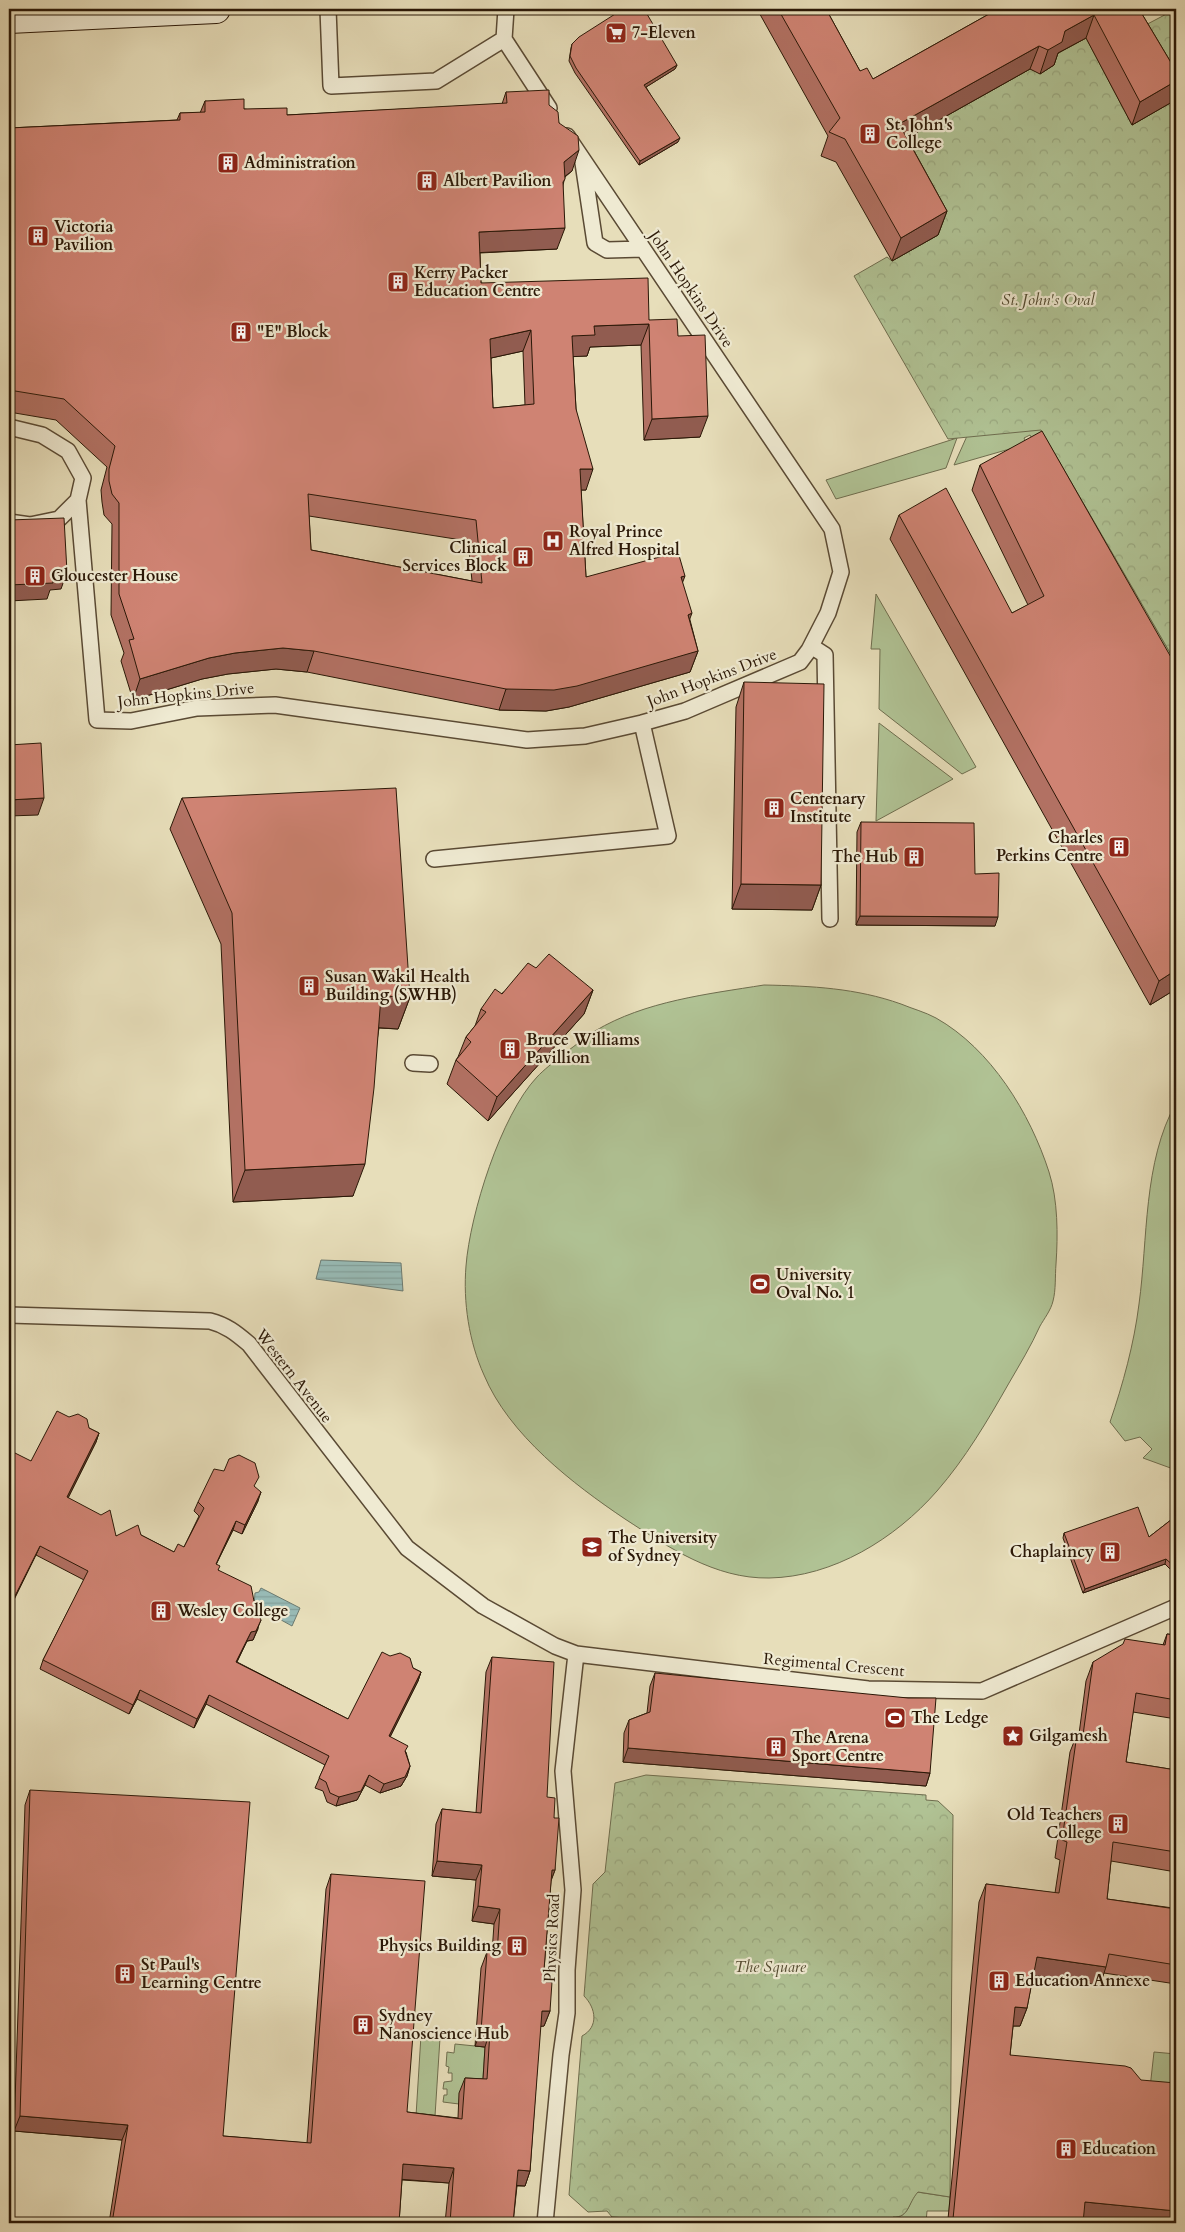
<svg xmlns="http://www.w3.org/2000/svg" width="1185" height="2232" font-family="Cardo,serif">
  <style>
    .green { fill: #b0c294; stroke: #6e6d4e }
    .forest { fill: url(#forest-crowns); stroke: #6e6d4e }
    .water { fill: url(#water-rules); stroke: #6c7a70 }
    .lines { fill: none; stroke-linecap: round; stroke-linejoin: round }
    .lane-casing { stroke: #5a4a34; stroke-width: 18 }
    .secondary-casing { stroke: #2b1807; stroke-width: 30 }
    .lane { stroke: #efead2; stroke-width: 15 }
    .secondary { stroke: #efead2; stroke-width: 28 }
    .wall { fill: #b27163; stroke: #2b1807; fill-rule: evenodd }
    .shaded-wall { fill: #915c50; stroke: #2b1807 }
    .building { fill: #cf8373; stroke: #2b1807; fill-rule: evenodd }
    .labels { text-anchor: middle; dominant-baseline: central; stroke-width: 4.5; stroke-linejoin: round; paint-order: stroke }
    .poi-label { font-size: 16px; font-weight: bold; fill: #2b1807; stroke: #efead2; text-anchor: start }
    .street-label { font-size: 16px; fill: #2b1807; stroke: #efead2 }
    .park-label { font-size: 16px; font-style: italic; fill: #534b31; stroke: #efead2 }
  </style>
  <defs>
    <pattern id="forest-crowns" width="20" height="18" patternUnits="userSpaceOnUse" patternTransform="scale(1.25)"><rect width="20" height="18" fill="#b0c294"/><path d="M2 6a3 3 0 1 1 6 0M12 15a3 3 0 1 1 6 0" fill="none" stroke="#98a67e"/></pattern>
    <pattern id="water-rules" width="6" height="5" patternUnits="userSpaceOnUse" patternTransform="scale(1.25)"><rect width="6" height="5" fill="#98bbb6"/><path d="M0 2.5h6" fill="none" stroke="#83a09b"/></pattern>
  </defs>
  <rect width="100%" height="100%" fill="#e7deba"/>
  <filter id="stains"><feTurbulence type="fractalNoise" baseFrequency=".004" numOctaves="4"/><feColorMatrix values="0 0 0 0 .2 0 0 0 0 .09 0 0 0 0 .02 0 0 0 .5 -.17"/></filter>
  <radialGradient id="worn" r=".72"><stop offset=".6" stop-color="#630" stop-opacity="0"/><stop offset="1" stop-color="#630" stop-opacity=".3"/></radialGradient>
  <!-- green -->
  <path class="green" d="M1041,429L1176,663V689L1030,435L1024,438L1027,444L954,465L967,436Z
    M957,438L946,468L836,499L826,480Z
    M876,594L976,767L962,774L879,709L880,649H871Z
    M879,723L953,779L876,821Z
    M764,985C812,986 856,988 901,1004C913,1009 925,1012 936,1018C991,1049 1030,1113 1049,1172C1058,1200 1058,1235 1056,1264C1055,1276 1056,1290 1053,1301C1051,1310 1044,1319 1040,1326C1031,1346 1020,1364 1009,1383C988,1420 965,1459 937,1491C895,1539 833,1577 769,1578C715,1579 668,1547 625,1519C573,1484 509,1435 484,1375C469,1342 463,1302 466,1266C470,1214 501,1115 537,1077C548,1065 582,1040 595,1031C645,1001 708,994 764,985Z
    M1176,1103V1470L1143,1458L1152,1449L1140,1437L1125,1441L1110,1422C1123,1384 1134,1344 1139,1304C1148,1239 1143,1162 1176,1103Z
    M421,2035L440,2038L435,2116H416Z
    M455,2044L485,2047L482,2094L460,2093L459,2104L443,2102L444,2095H447V2089H443L444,2082L452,2081V2073H448L449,2067L446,2066L447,2052L454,2053Z
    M1154,2052L1176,2054V2091L1150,2088Z
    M917,2192L950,2197L949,2211H927L926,2223H888L893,2217C909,2218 908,2203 917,2192Z"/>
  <!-- forest -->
  <path class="forest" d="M1176,9V93L1138,29Z
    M1086,38L1132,125L1176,99V663L1041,430L948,439L854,276L887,257L892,261L938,235L891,147L1030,69L1040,73L1054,65L1057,54Z
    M646,1775L926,1795V1800L938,1801L953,1815L950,2197L918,2192C908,2203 909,2218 893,2217L888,2223H701L612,2217L607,2211L588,2212L569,2195L582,2036C599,2027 596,2008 584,1996L593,1884L605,1872L615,1783Z"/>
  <!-- water -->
  <path class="water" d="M321,1260L401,1263L403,1291L316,1279Z
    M261,1588L300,1608L292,1626L254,1605L255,1593L259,1592Z"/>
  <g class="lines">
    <!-- lane casing -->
    <g class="lane-casing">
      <path id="lane" d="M328,9L331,86L436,81L504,39
        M506,9L504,39L549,108
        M583,163L595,243L607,250L643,249
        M9,427L42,435L68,451L83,478L78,500L59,519L30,525L9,522
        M78,500L97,720L131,721L197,708L275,705L527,740L585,736L642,723L685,711L800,662L809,650L828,613L841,572L832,529L567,136
        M811,646L825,655L830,919
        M434,859L668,836L642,723
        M413,1063L430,1064
        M9,1315L210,1321C226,1325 236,1333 249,1344L407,1548L483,1606L555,1646L576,1654L868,1689L982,1691L1176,1607
        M545,2223L561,2055L567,2013V1970L573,1890L563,1771L576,1654"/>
    </g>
    <!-- secondary casing -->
    <g class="secondary-casing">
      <path id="secondary" d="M9,19L216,9"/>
    </g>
    <!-- lane -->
    <use href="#lane" class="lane"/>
    <!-- secondary -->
    <use href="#secondary" class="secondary"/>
  </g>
  <!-- wall -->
  <path class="wall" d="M757,9H826L860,71L873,79L998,9H1139L1176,71V91L1172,102L1132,125L1086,38L1058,53L1054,65L1040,74L1030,69L907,138L947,211L938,235L892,261L836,162L821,156L828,136Z
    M572,44L677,65L675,69L646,87L678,142L639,165L575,73L569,61L571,48Z
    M506,92L549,105L559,123L572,171L565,177L563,185L557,249L480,253L481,283L649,320L678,336L700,437L644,440L641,345L590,347L587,356H573L576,409L586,490H581L586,577L682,583L690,620L698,651L690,672L569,707L546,711L499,710L307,672L276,669L228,674L202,679L133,700L121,661L124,653L111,615L112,524L104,515L102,502L101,490L107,467L56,420L9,412V128L177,120L180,113H200L205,101L244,109L287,115L502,104ZM523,351L525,405L493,408L491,358ZM309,516L468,541L472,581L311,550Z
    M980,465L1176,666V989L1150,1005L890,539L899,515L1012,613L1028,605L972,490Z
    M744,682L821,885L812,910L732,909L736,707Z
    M182,798L410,997L398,1029L379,1028L353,1196L233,1202L221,944L170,829Z
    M861,822L975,874L995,926L856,925L857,832Z
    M536,968L593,990L584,1014L488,1121L447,1084L456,1060L458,1057L466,1037L475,1026L481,1009Z
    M89,1428L99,1433L96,1442L68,1498L116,1536L141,1535L174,1552L184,1547L199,1516L194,1511L198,1502L255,1487L258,1501L242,1534L233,1530L216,1564L218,1570L254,1601L259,1614L258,1629L253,1640L247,1641L237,1662L348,1719L413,1668L421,1672L418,1681L390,1737L406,1752L410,1766L407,1776L401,1786L380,1793L365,1785L357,1800L336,1806L327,1802L323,1791L315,1788L325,1765L206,1704L194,1728L137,1699L129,1714L40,1669L43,1660L84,1580L36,1555L31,1461Z
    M1176,1516V1573L1173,1572L1165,1564L1083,1593L1063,1538L1064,1533L1149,1537Z
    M1167,1634L1176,1635V1719L1133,1712L1126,1762L1176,1770V1872L1111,1861L1107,1899L1173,1908L1176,1885V1984L1104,1973L1100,1985L1033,1976L1027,2008L1020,2026H1013L1010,2055L1176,2223H1105L1083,2221V2223H946L948,2219L979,1902L986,1884L1055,1893L1060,1860L1055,1858L1070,1752L1077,1734H1079L1086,1681L1093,1662L1163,1645Z
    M492,1657L554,1818L555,1870L551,1881L543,1982L550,2011L544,2026H540L530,2171L525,2186H517L513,2223H445L449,2183L402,2180L399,2223H109L122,2140L14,2131L25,1805L30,1790L223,2136L307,2143L326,1889L331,1874L407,2112L458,2118L459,2093L465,2078L483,2079L485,2047L475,2046L481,1968L487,1952L492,1953L494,1924L472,1921L476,1880L432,1876L436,1824L442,1809L476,1813L486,1672Z
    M655,1673L930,1773L926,1786L623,1762L624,1733L629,1720L647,1713L650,1686Z"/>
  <!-- shaded-wall -->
  <path class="shaded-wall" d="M1094,15L1086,38L1058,53L1054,65L1040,74L1048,50L1065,31Z
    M1039,46L1030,69L891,147L899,124Z
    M677,65L675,69L643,89L644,85Z
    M1176,81V91L1172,102L1132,125L1140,102Z
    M680,138L678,142L639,165L640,161Z
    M579,150L572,171L556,183L564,162Z
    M947,211L938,235L892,261L901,238Z
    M565,228L557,249L471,253L479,232Z
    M649,324L641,345L590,347L587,356L565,357L572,336L594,326Z
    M531,330L523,351L482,360L490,339Z
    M708,416L700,437L644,440L652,419Z
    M580,469H593L586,490H572Z
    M67,572L61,589L50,590L47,599L9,601V585L52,573Z
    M685,576L677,597L681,577Z
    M692,613L684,634L688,615Z
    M283,648L314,651L307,672L276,669L228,674L202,679L133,700L140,679L209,658L235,653Z
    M698,651L690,672L569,707L546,711L499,710L506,689Z
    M44,798L38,815L9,816V800Z
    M741,884L821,885L812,910L732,909Z
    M860,916L998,917L995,926L856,925Z
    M1176,970V989L1150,1005L1159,981Z
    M593,990L584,1014L488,1121L497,1097Z
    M381,996L410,997L398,1029L369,1027Z
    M365,1164L353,1196L233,1202L245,1170Z
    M99,1433L96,1442L64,1506L67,1497Z
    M261,1492L258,1501L242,1534L245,1525Z
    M236,1521L233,1530L212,1573L216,1564Z
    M40,1546L36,1555L9,1610V1608Z
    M1166,1559L1165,1564L1083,1593L1085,1589Z
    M261,1620L253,1640L247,1641L232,1671L236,1662L251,1632Z
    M421,1672L418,1681L386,1745L389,1736Z
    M140,1690L137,1699L129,1714L133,1705Z
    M209,1695L206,1704L194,1728L197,1719Z
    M628,1748L930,1773L926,1786L623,1762Z
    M410,1766L407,1776L401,1786L380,1793L384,1784Z
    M369,1775L365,1785L357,1800L336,1806L339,1797Z
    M437,1861L482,1865L476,1880L432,1876Z
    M552,1870H555L549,1885Z
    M478,1906L500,1909L494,1924L472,1921Z
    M1037,1957L1106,1967L1100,1985L1030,1975Z
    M1015,2007L1027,2008L1020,2026H1008Z
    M542,2011H550L544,2026L536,2027Z
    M481,2031H490L485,2047L475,2046Z
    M20,2116L128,2125L122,2140L14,2131Z
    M403,2164L454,2168L449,2183L398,2179Z
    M518,2170L530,2171L525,2186L512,2185Z
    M1085,2202L1176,2211V2223H1105L1078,2221Z"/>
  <!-- building -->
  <path class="building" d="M623,9H644L677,65L644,85L680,138L640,161L576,68L570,56L572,44L579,37Z
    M778,9H826L860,71L867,68L873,79L998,9H1139L1176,71V81L1140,102L1094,15L1065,31L1062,42L1048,50L1039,46L899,124L947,211L901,238L845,139L829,132L840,118Z
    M549,90V105L558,112L559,123L578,136L579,150L564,162L565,179L563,182L565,228L479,232L481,283L648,278L649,320L677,319L678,336L705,335L708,416L652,419L649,324L594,326L595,335L572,336L576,409L593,469H580L586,577L678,552L685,576L681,577L692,613L688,615L698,651L577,686L554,690L506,689L314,651L283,648L235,653L209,658L140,679L129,640L134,639L119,594V503L112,494L109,481V469L115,446L64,399L9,390V128L180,120V113L205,112V101L244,99V109L287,108V115L507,103L506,92ZM531,330L534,404L493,408L490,339ZM308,494L476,520L482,583L311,550Z
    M1042,431L1176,666V970L1159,981L899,515L946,488L1012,613L1044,596L980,465Z
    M64,518L67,572L52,573L53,583L9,585V520Z
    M744,682L824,684L821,885L741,884Z
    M41,743L44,798L9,800V745Z
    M396,788L410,997L381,996L374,1088L365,1164L245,1170L232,913L182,798Z
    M861,822L974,823L975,874L999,873L998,917L860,916Z
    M549,954L593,990L497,1097L456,1060L471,1042L466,1037L486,1012L481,1009L495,989L502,994L528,963L536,968Z
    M57,1411L69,1417L78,1414L87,1419L89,1428L99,1433L67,1497L101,1515L110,1510L116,1536L138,1525L141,1535L174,1552L178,1544L184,1547L204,1508L198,1502L214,1469L224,1471L229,1459L239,1455L255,1463L259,1477L254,1486L261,1492L245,1525L236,1521L216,1564L220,1566L218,1570L251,1586L254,1601L262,1605L258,1613L261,1620L256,1631L251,1632L236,1662L348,1719L382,1652L390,1656L400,1653L410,1658L413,1668L421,1672L389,1736L408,1746L405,1751L410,1766L405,1777L384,1784L369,1775L361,1791L339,1797L330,1793L326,1782L319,1778L329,1756L209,1695L197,1719L140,1690L133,1705L43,1660L88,1571L40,1546L9,1608V1450L31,1461Z
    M1138,1507L1149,1537L1176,1516V1568L1166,1559L1085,1589L1064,1533Z
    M1167,1634L1176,1635V1700L1136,1693L1126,1762L1176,1770V1852L1113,1842L1107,1899L1176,1909V1965L1109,1954L1106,1967L1037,1957L1027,2008L1015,2007L1010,2055L1125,2066L1131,2068L1141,2080L1176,2083V2211L1085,2202L1083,2223H947L948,2219H953L986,1884L1059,1893L1067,1842L1062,1840L1077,1734L1083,1735L1093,1662L1123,1644L1125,1639L1165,1645Z
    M492,1657L554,1662L547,1797L555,1798L554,1818H559L555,1870H552L543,1982H552L550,2011H542L530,2171L518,2170L513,2223H450L454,2168L403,2164L399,2223H112L128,2125L20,2116L30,1790L250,1802L223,2136L311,2143L331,1874L425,1881L407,2112L462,2119L465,2078L487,2079L490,2031H481L487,1952L497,1954L500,1909L478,1906L482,1865L437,1861L442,1809L481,1813Z
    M655,1673L908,1698H936L930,1773L628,1748L629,1720L650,1712Z"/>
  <!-- icons -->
  <defs>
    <g id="supermarket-square" transform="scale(1.125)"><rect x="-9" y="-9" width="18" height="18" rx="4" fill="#8f2418" stroke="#efead2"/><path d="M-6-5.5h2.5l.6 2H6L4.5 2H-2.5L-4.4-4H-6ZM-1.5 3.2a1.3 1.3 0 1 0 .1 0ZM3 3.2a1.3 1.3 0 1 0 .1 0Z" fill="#fff"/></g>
    <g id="building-square" transform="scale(1.125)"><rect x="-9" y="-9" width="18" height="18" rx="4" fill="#8f2418" stroke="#efead2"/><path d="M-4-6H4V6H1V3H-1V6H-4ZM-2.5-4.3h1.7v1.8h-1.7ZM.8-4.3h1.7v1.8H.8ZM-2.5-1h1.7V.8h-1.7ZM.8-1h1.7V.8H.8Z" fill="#fff"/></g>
    <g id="hospital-square" transform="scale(1.125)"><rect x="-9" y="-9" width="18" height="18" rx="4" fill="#8f2418" stroke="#efead2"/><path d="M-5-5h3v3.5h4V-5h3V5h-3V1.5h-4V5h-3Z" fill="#fff"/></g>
    <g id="stadium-square" transform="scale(1.125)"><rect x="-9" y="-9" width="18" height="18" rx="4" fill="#8f2418" stroke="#efead2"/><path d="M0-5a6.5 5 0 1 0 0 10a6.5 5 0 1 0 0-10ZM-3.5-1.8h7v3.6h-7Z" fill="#fff"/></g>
    <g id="university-square" transform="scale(1.125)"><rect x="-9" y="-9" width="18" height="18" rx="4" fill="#8f2418" stroke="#efead2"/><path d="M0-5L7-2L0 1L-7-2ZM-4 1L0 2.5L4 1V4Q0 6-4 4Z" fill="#fff"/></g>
    <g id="sight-square" transform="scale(1.125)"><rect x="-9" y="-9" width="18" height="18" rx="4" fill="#8f2418" stroke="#efead2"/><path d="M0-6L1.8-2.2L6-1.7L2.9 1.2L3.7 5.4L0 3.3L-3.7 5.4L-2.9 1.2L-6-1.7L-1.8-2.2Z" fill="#fff"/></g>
  </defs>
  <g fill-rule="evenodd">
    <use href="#supermarket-square" x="616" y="33"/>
    <use href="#building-square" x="870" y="134"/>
    <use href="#building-square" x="228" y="163"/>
    <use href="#building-square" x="427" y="181"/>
    <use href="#building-square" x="38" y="236"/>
    <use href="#building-square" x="398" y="282"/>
    <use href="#building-square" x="241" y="332"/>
    <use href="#hospital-square" x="553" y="541"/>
    <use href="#building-square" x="523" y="557"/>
    <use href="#building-square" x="35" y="576"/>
    <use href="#building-square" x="774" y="808"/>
    <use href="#building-square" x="1119" y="847"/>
    <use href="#building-square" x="914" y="857"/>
    <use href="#building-square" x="309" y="986"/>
    <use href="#building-square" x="510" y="1049"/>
    <use href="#stadium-square" x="760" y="1284"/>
    <use href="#university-square" x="592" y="1547"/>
    <use href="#building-square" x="1110" y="1552"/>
    <use href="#building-square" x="161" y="1611"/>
    <use href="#stadium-square" x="895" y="1718"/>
    <use href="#sight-square" x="1013" y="1736"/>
    <use href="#building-square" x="776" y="1747"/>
    <use href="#building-square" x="1118" y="1824"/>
    <use href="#building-square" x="517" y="1946"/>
    <use href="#building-square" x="125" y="1974"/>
    <use href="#building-square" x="999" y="1981"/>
    <use href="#building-square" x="363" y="2025"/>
    <use href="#building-square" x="1066" y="2149"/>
  </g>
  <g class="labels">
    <!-- poi labels -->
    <g class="poi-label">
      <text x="632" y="33">7-Eleven</text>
      <text x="886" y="125">St. John's<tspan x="886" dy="18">College</tspan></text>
      <text x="244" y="163">Administration</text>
      <text x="443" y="181">Albert Pavilion</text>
      <text x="54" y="227">Victoria<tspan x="54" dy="18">Pavilion</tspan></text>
      <text x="414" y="273">Kerry Packer<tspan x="414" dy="18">Education Centre</tspan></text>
      <text x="257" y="332">"E" Block</text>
      <text x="569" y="532">Royal Prince<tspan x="569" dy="18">Alfred Hospital</tspan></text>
      <text x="507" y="548" text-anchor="end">Clinical<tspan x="507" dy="18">Services Block</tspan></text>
      <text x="51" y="576">Gloucester House</text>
      <text x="790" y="799">Centenary<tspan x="790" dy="18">Institute</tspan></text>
      <text x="1103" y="838" text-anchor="end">Charles<tspan x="1103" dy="18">Perkins Centre</tspan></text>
      <text x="898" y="857" text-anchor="end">The Hub</text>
      <text x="325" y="977">Susan Wakil Health<tspan x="325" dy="18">Building (SWHB)</tspan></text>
      <text x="526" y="1040">Bruce Williams<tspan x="526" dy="18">Pavillion</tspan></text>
      <text x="776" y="1275">University<tspan x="776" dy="18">Oval No. 1</tspan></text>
      <text x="608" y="1538">The University<tspan x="608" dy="18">of Sydney</tspan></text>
      <text x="1094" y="1552" text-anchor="end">Chaplaincy</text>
      <text x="177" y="1611">Wesley College</text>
      <text x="911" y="1718">The Ledge</text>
      <text x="1029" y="1736">Gilgamesh</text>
      <text x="792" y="1738">The Arena<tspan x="792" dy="18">Sport Centre</tspan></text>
      <text x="1102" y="1815" text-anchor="end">Old Teachers<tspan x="1102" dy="18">College</tspan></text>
      <text x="501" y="1946" text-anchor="end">Physics Building</text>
      <text x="141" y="1965">St Paul's<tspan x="141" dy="18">Learning Centre</tspan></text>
      <text x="1015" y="1981">Education Annexe</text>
      <text x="379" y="2016">Sydney<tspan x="379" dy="18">Nanoscience Hub</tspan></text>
      <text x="1082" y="2149">Education</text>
    </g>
    <!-- street labels -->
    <g class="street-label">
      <text transform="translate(691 289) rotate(56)">John Hopkins Drive</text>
      <text transform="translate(712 678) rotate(-21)">John Hopkins Drive</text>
      <text transform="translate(186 695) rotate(-6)">John Hopkins Drive</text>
      <text transform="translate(294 1376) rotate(52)">Western Avenue</text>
      <text transform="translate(834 1665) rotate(5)">Regimental Crescent</text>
      <text transform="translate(552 1938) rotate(-87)">Physics Road</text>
    </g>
    <!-- park labels -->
    <g class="park-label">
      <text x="1048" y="300">St. John's Oval</text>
      <text x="770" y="1967">The Square</text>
    </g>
  </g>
  <!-- margin -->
  <rect width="1185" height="2232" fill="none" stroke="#e7deba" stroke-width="30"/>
  <rect x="10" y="10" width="1165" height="2212" fill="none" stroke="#2b1807" stroke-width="2.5"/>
  <rect x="15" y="15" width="1155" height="2202" fill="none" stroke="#2b1807"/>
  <rect width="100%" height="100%" filter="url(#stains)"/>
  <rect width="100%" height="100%" fill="url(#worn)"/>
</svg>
